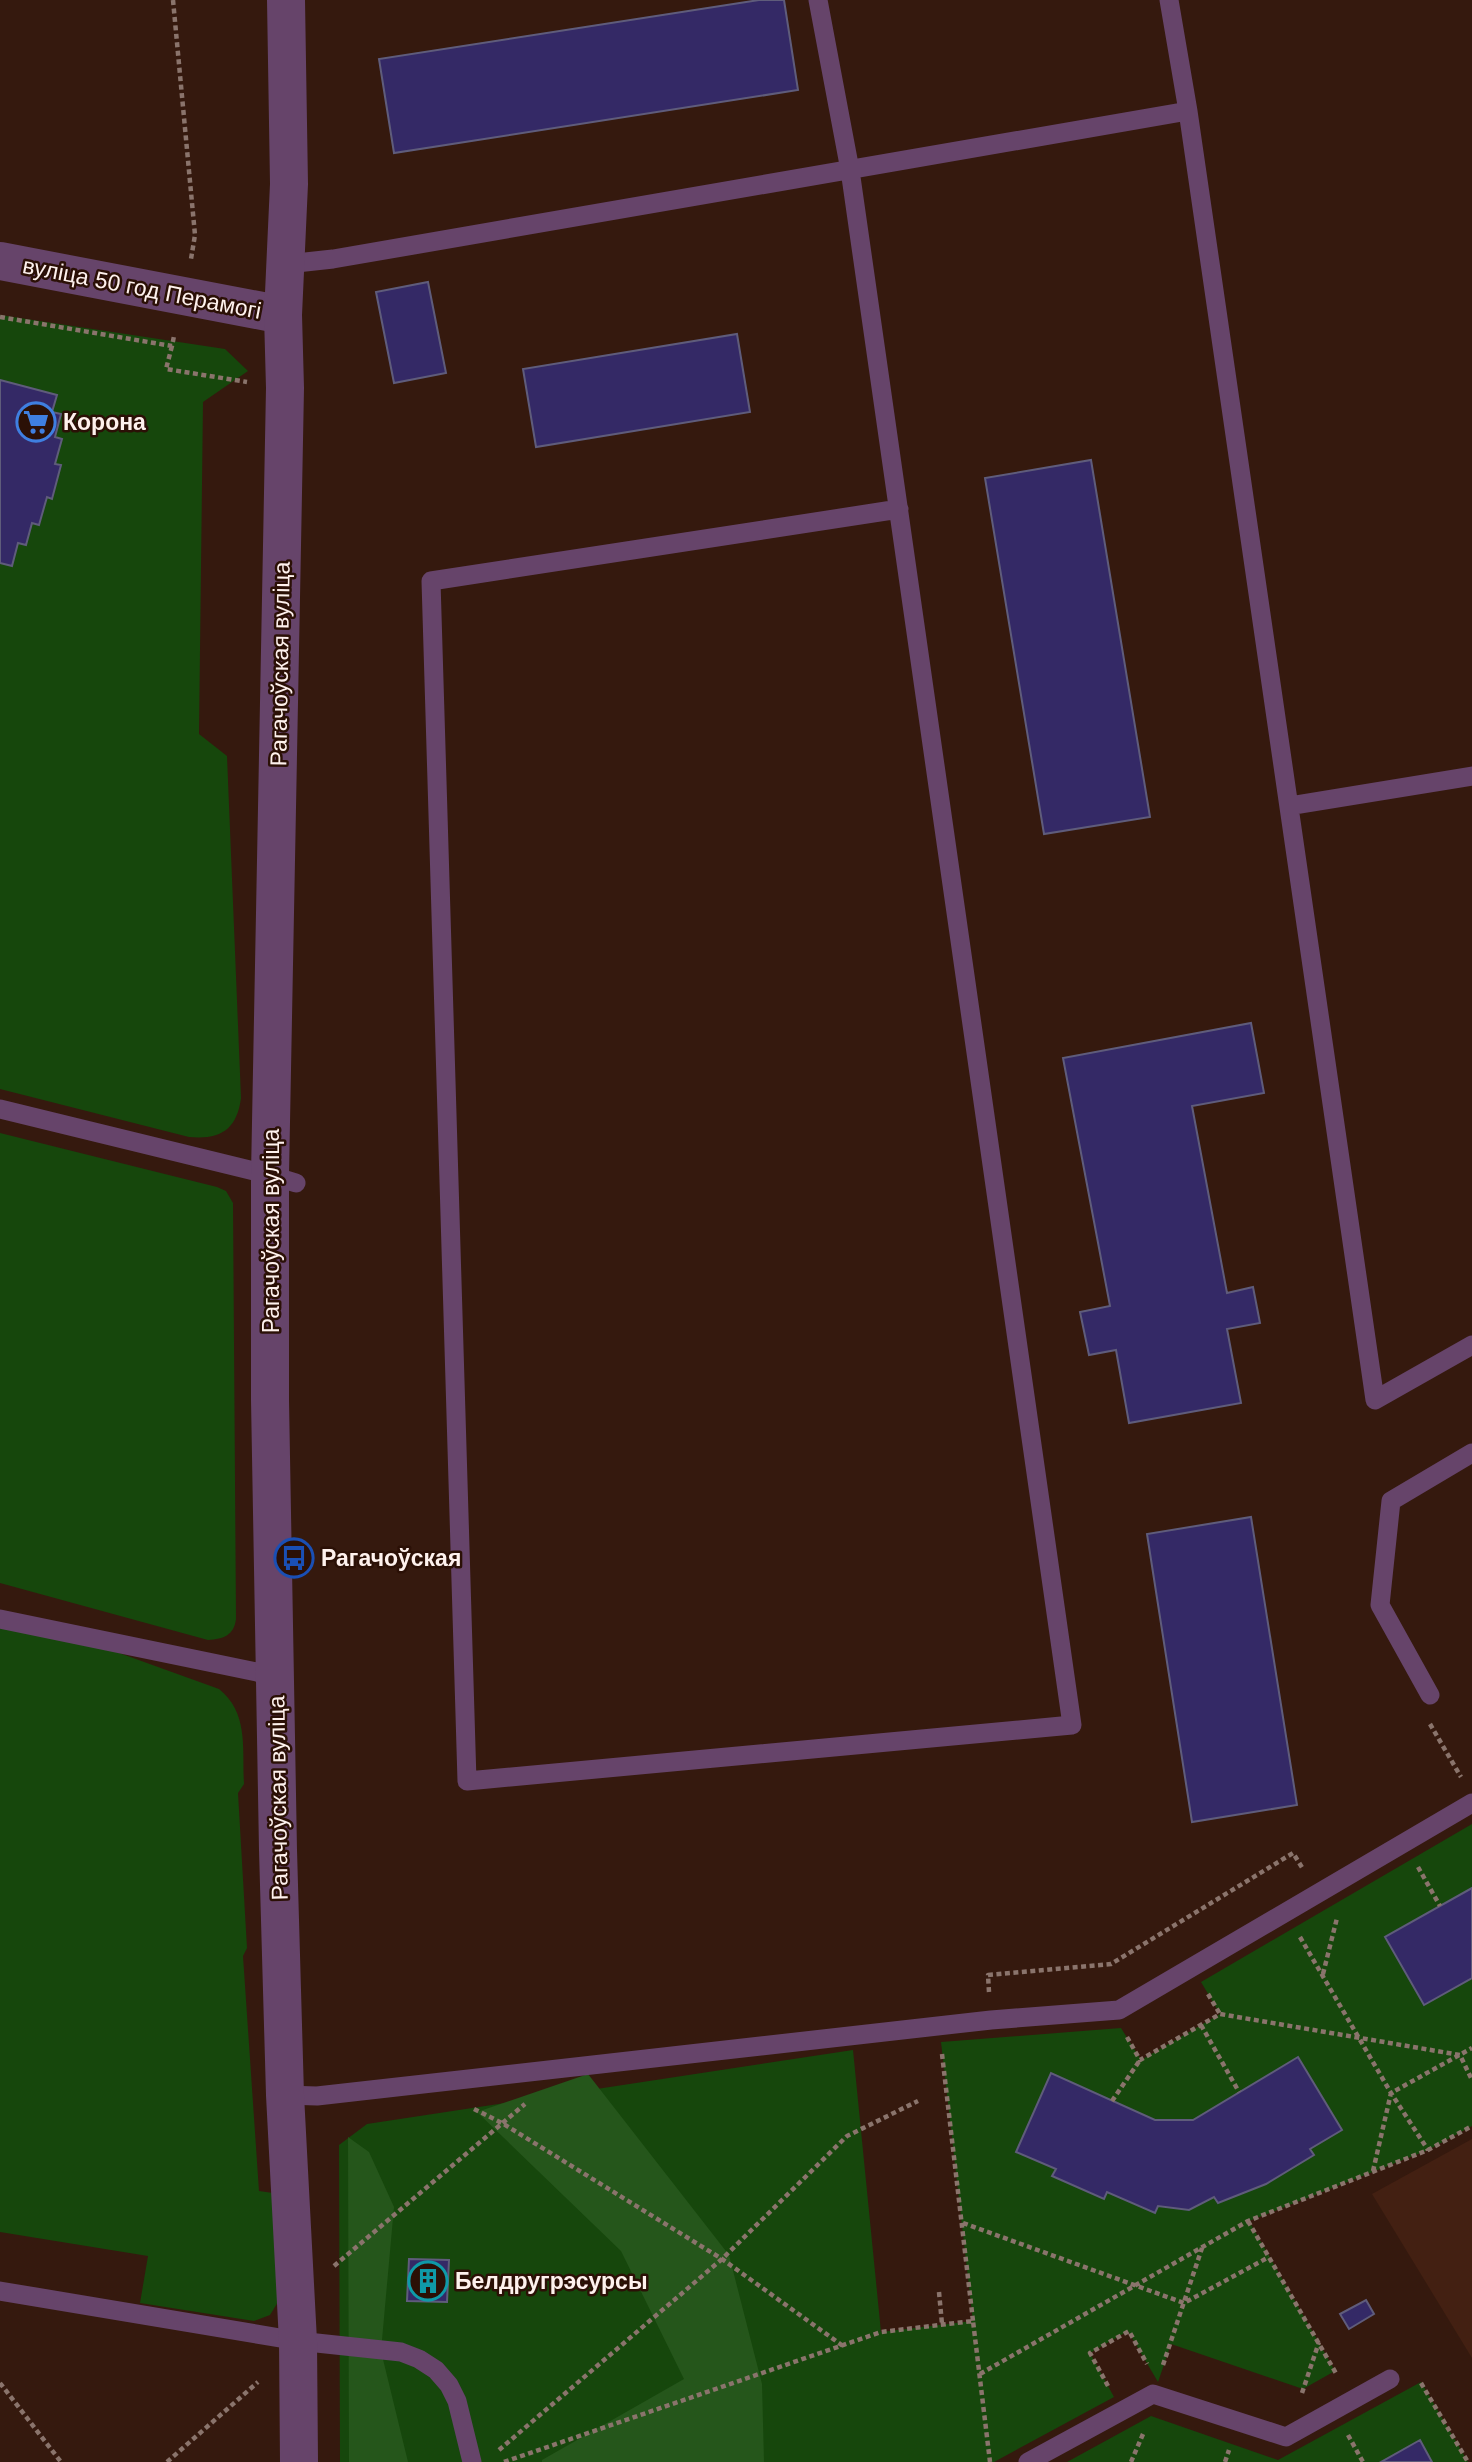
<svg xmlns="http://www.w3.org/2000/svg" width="1472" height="2462" font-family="Helvetica,sans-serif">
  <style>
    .built { fill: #432012 }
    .green { fill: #16470c }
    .forest { fill: #25561b }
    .building { fill: #342966; stroke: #5f5c7b; stroke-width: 2 }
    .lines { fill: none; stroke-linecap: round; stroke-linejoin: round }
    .path { stroke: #8a746c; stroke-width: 4.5; stroke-dasharray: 5 3.5; stroke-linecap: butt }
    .service { stroke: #66446a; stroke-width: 19 }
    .minor { stroke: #66446a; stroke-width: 38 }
    .tertiary { stroke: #66446a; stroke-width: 38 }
    .labels { text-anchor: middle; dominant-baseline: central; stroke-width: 5; stroke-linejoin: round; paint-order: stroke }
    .street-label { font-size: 23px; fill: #fef1ed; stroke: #2b1006 }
    .poi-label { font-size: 23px; font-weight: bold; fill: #fef1ed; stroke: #2b1006; text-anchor: start }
  </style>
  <rect width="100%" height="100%" fill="#35190e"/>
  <!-- built -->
  <path class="built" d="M1472,2139V2358L1372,2194Z"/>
  <!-- green -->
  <path class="green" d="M0,315L225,349L248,371L203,402L199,734L227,756L241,1098C237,1129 221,1140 189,1137L0,1089V563L12,566L18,543L26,545L32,523L40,524L47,497L53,498L61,465L55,464L62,439L55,437L61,414L52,412L57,395L0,380Z
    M0,1133L217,1187L226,1191L233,1203L236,1619C234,1635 224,1639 208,1640L0,1583Z
    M0,1610L219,1689C249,1713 242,1749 244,1784L238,1793L247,1948L243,1956L259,2191L273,2193L278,2302L270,2315L254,2321L140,2303L148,2256L0,2232Z
    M1472,1824V2126L1428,2150L1249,2221L1335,2371L1303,2389L1171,2344L1158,2382L1128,2331L1090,2353L1114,2397L994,2462H340L339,2145L367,2124L853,2050L881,2332L973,2321L941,2042L1121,2028L1141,2060L1220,2014L1201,1982Z
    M1421,2382L1468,2462H1067L1151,2416L1278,2460Z"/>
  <!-- forest -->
  <path class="forest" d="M588,2074L729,2255L762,2384L764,2462H542V2460L684,2379L621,2251L477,2112Z
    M348,2137L369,2152L394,2207L381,2351L408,2462H349Z"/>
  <!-- building -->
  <path class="building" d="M759,0H784L798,90L394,153L379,59Z
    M428,282L446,373L394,383L376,292Z
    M737,334L750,412L536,447L523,369Z
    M0,380L57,395L52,412L61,414L55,437L62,439L55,464L61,465L52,499L47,497L39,525L32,523L26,545L18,543L12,566L0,563Z
    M1091,460L1150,817L1044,834L985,478Z
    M1251,1023L1264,1093L1192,1106L1227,1293L1253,1287L1260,1323L1227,1329L1241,1403L1129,1423L1116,1350L1089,1355L1080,1312L1110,1306L1063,1058Z
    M1251,1517L1297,1805L1192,1822L1147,1534Z
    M1472,1888V1978L1424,2005L1385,1937Z
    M1298,2057L1342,2130L1310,2149L1314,2155L1266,2184L1218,2203L1214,2197L1189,2210L1158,2206L1155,2213L1107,2192L1104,2199L1052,2176L1056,2169L1016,2152L1051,2073L1155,2120H1193Z
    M409,2259L449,2260L447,2302L407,2301Z
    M1366,2300L1374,2314L1349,2329L1340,2314Z
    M1420,2440L1432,2462H1381Z"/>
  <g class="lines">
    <!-- path -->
    <path class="path" d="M173,0L195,235L191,259
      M0,317L172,346L174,336
      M172,346L166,369L247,382
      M1430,1724L1461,1777
      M1418,1867L1440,1906
      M1300,1937L1391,2093L1428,2150
      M1323,1974L1337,1918
      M989,1992L988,1975L1111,1964L1293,1853L1303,1869
      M1208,1994L1220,2014
      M1201,2025L1239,2092
      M1127,2037L1140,2060L1220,2014L1460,2055L1472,2080
      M942,2054L973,2321
      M1112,2101L1140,2060
      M474,2109L502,2123L722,2259L843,2346
      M1373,2171L1391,2093L1472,2048
      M1248,2221L1337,2375
      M963,2223L1184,2303L1269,2257
      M334,2266L525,2104
      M939,2292L942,2324
      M1163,2365L1202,2248
      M980,2374L1248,2221L1428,2150L1472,2126
      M0,2383L61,2462
      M1421,2383L1468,2462
      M1108,2386L1090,2353L1129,2331L1147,2364
      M1302,2393L1319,2342
      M1348,2435L1363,2462
      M499,2450L722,2259L847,2136L918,2101
      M167,2462L258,2382
      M504,2462L881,2332L973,2321L990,2462
      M1131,2462L1143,2434
      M1225,2462L1229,2450"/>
    <!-- service -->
    <path class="service" d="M818,0L850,170L1072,1725L467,1781L431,581L899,509
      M1169,0L1188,111L1375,1400L1472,1345
      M287,264L333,259L1188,111
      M1289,806L1472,776
      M0,1109L270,1175L296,1183
      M0,1619L276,1676
      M1430,1695L1380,1605L1391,1501L1472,1453
      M285,2095L317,2096L991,2020L1119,2010L1472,1803
      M0,2291L298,2341L401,2352L419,2359L436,2370L449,2385L457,2401L472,2462
      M1028,2462L1153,2394L1286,2437L1390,2379"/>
    <!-- minor -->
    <path class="minor" d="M0,261L283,315"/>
    <!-- tertiary -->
    <path class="tertiary" d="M286,0L289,184L283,315L285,388L270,1175V1400L278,1850L285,2095L298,2341L299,2462"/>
  </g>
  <!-- icons -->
  <defs>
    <g id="supermarket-ring" transform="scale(2.0125)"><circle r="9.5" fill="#2b1006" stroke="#3f7fe0" stroke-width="1.5"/><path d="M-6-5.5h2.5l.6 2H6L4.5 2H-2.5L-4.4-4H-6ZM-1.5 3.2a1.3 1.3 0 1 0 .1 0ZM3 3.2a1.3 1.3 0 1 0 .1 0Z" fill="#3f7fe0"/></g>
    <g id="bus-ring" transform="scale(2.0125)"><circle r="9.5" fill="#2b1006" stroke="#1a4fb4" stroke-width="1.5"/><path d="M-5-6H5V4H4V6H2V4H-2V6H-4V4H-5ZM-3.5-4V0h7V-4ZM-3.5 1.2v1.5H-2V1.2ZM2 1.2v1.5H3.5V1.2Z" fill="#1a4fb4"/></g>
    <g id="building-ring" transform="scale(2.0125)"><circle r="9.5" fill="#2b1006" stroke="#0f9aa8" stroke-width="1.5"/><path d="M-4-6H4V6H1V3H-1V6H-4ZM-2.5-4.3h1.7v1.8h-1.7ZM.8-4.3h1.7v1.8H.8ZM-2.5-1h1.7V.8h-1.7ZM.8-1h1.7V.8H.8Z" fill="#0f9aa8"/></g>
  </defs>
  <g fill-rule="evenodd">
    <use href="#supermarket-ring" x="36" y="422"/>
    <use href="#bus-ring" x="294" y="1558"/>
    <use href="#building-ring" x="428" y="2281"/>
  </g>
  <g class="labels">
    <!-- street labels -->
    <g class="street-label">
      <text transform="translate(142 288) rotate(11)">вуліца 50 год Перамогі</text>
      <text transform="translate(280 664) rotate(-89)">Рагачоўская вуліца</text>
      <text transform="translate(271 1231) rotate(-90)">Рагачоўская вуліца</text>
      <text transform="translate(278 1798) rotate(-91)">Рагачоўская вуліца</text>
    </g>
    <!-- poi labels -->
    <g class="poi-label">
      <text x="63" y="422">Корона</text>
      <text x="321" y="1558">Рагачоўская</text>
      <text x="455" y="2281">Белдругрэсурсы</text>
    </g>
  </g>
</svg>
